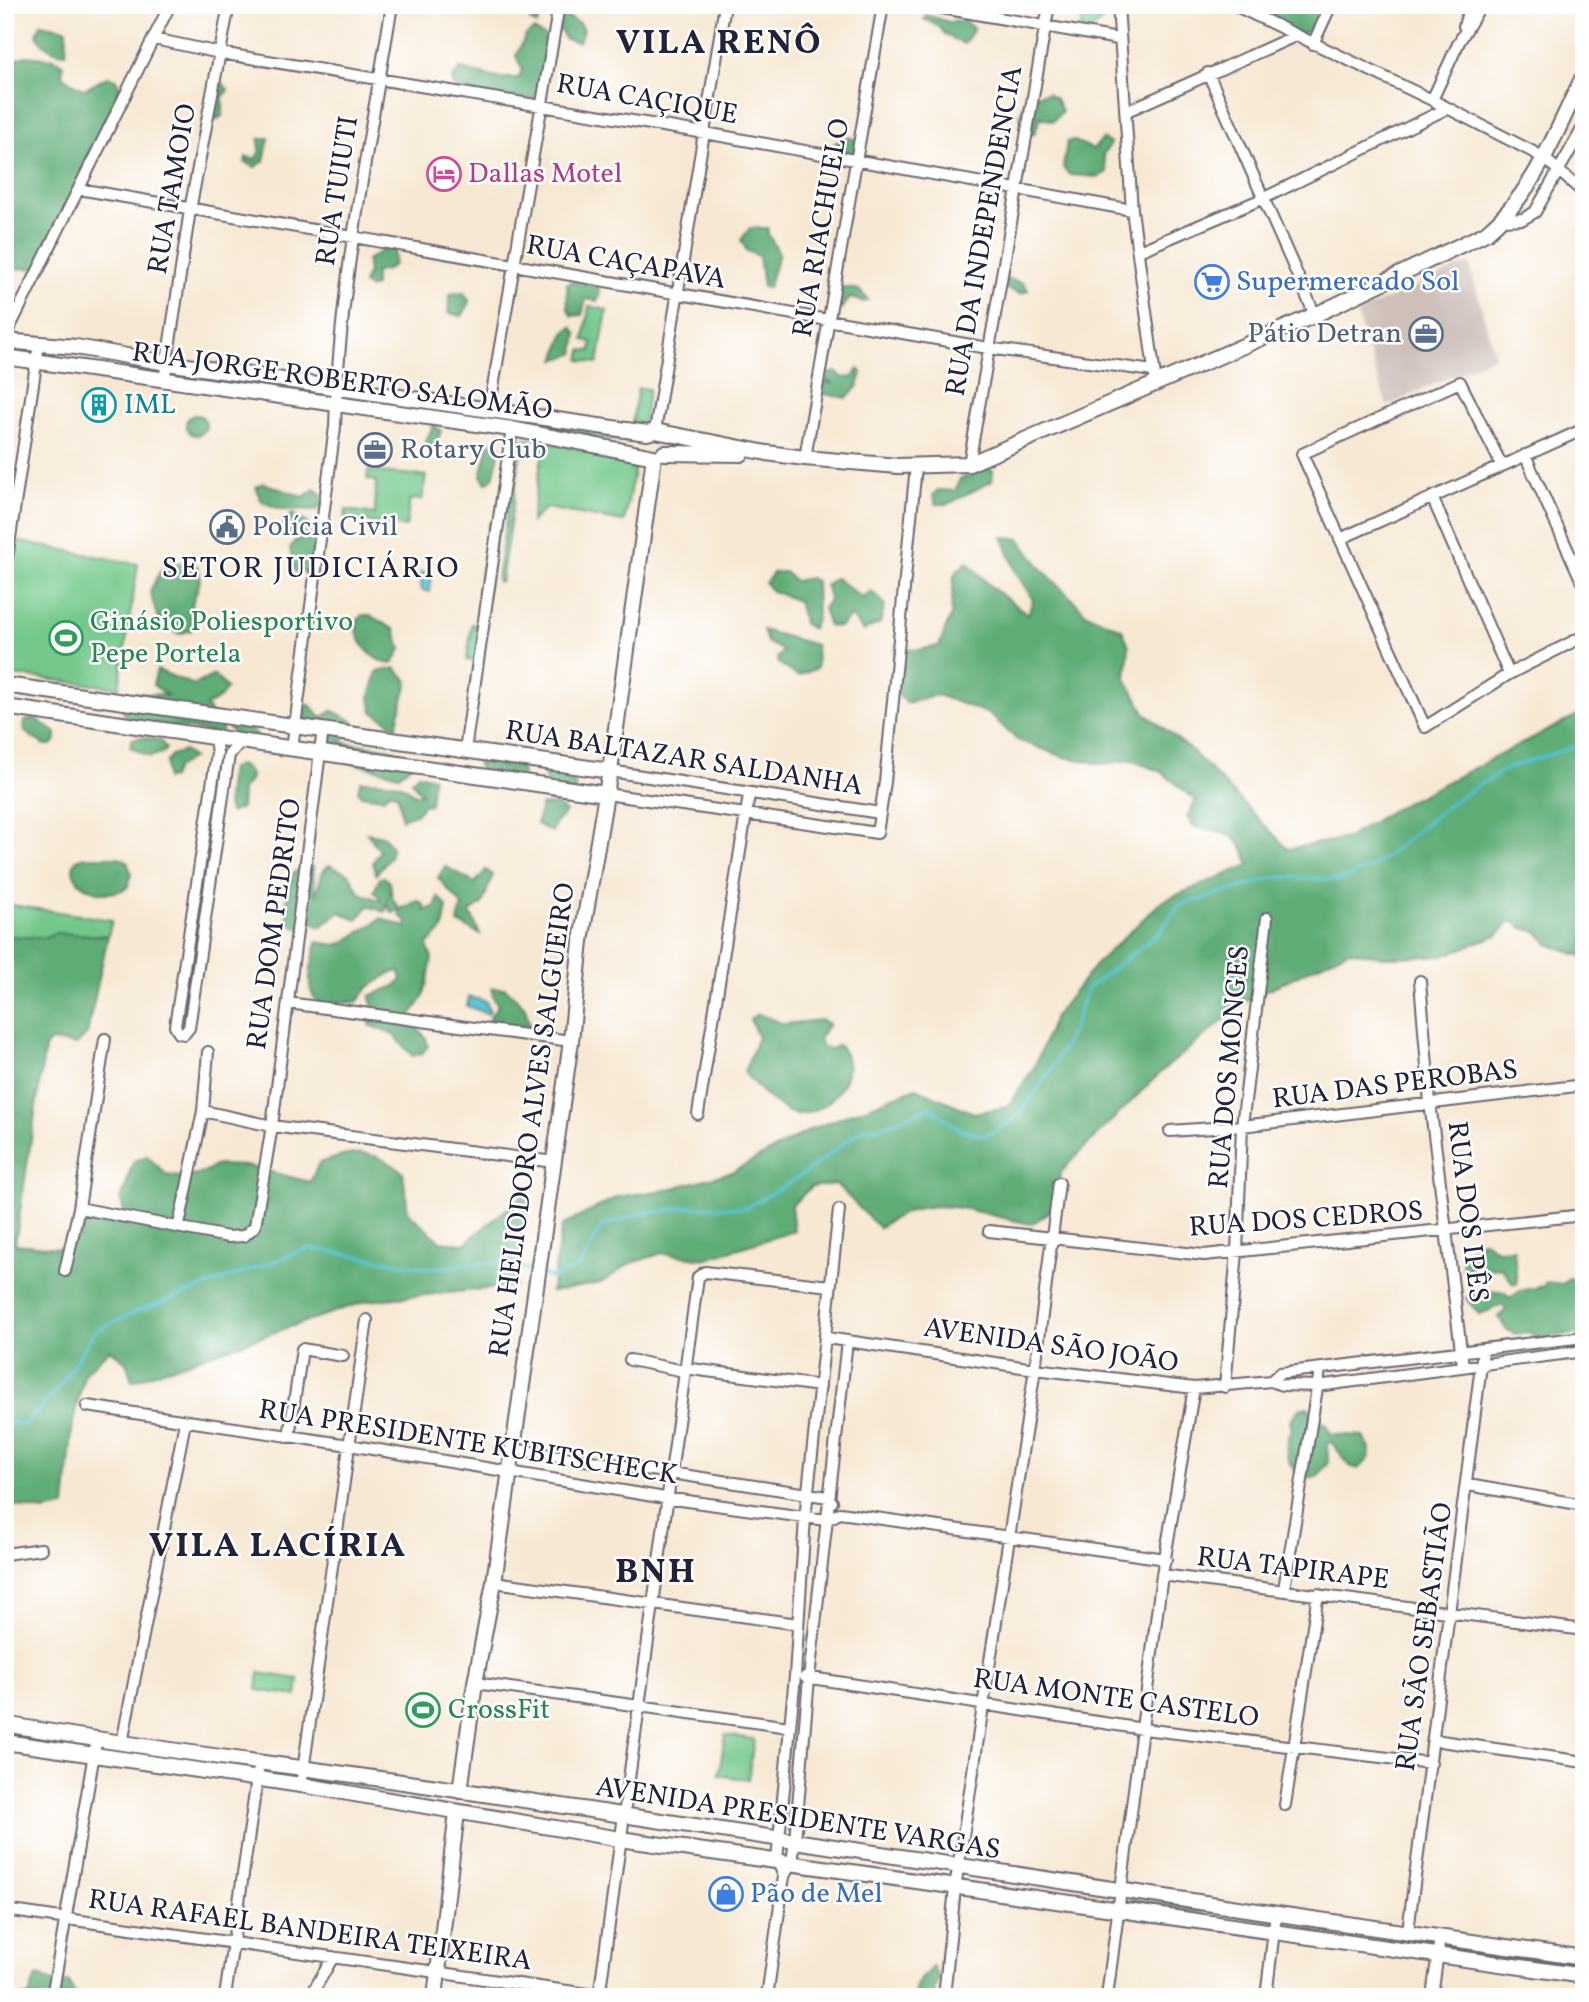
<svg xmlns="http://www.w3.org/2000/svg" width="1589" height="2002" font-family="Vollkorn,serif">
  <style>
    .industrial { fill: #cfc0ba }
    .green { fill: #73c78b; stroke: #4a7463; stroke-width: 2 }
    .forest { fill: #5eac77; stroke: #406759; stroke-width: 2 }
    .water { fill: #53c1c9; stroke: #3a7282; stroke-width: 2 }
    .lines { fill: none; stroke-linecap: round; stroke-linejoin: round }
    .stream { stroke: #53c1c9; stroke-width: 3.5 }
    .minor-casing { stroke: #6d6770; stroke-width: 14 }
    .major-casing { stroke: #6d6770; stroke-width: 18 }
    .minor { stroke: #fff; stroke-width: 10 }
    .major { stroke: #fff; stroke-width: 14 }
    .labels { text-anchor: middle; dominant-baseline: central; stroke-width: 5; stroke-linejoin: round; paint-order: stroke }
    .street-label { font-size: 28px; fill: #22223b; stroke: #fff }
    .hotel-label { font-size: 28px; fill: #b23c85; stroke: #fff; text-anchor: start }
    .shop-label { font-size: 28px; fill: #366cbe; stroke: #fff; text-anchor: start }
    .service-label { font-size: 28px; fill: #4e5e75; stroke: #fff; text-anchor: start }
    .culture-label { font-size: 28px; fill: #0d838f; stroke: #fff; text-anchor: start }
    .leisure-label { font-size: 28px; fill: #27864d; stroke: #fff; text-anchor: start }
    .neighbourhood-label { font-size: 30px; letter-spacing: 2px; fill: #22223b; stroke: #fff }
    .district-label { font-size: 35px; font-weight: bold; letter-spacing: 2px; fill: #22223b; stroke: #fff }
  </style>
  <rect width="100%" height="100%" fill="#fff"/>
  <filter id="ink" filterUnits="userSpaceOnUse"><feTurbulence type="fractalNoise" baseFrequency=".0143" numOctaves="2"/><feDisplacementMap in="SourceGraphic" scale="14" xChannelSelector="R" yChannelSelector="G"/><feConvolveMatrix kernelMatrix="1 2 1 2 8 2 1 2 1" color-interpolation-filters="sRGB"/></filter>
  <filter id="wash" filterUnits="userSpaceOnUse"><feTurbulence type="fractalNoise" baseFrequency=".00686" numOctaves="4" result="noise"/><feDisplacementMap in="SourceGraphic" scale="28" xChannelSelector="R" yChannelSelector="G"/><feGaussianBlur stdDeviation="1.57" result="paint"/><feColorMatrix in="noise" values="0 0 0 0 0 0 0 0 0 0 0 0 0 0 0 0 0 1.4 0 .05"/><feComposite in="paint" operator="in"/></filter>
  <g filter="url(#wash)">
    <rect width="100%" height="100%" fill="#f7e8d3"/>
    <!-- industrial -->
    <path class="industrial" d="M1469,263L1495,356L1387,406L1356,313Z"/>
    <!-- green -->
    <path class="green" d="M1083,5H1112V12L1090,32L1081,30Z
      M589,306L607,310L598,363L580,360L582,350L591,351L592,342L584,340Z
      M638,388L649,389L643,424L632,423Z
      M343,393L630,437L629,442L343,398Z
      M524,438L632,460L635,466L624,522L546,508L531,522L543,450L522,446L501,582L497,581L517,445Z
      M368,471L426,476L422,500L410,499L406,527L345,519L346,510L375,514L376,481L367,479Z
      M489,523L498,525L486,599L478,597Z
      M16,541L138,564L119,688L5,674V602Z
      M472,624L482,625L477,661L467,660Z
      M5,904L112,920L108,936L55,933L43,938L5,936Z
      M259,1673L299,1679L297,1696L257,1690Z
      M725,1735L754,1739L748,1780L719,1775Z"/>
    <!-- forest -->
    <path class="forest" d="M532,5H544L537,25L530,21Z
      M1255,5H1293L1299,9L1314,10L1320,17V26L1295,36L1289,34L1278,19Z
      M562,14L579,23L583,30L579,42L565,39L557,24Z
      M926,15L949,22L963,20L974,29L964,44L945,35L940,27L924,19Z
      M41,24L67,29L66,53C53,52 42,47 37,34Z
      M534,30L546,37C544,47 546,51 546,60C547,74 540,87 534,99L495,97L456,89L452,80L460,69L497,78H519L522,69L516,56L526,35Z
      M25,56L55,59L63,65L62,75C88,96 82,89 107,77L116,79L120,88L39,268L5,269V64Z
      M223,83L228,90L223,97V115L216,120L212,112L218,88Z
      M1048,93L1056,99L1062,111L1053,121L1041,117L1034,134L1029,135C1017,120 1018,112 1029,96Z
      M846,137L856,139L855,155L830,152L832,145Z
      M269,138L264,161L255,167L245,162L246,157L255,159L260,151L259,139Z
      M1103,139L1111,144L1103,154L1107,172L1098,177L1070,175L1063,168L1067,142L1072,140L1093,149Z
      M750,228H768L767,232L779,253L768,288L763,287L759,256L747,251L741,240Z
      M388,247L395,250L394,264L387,270L375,272V286L369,288L363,284L368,272L367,260Z
      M1006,279L1023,283L1028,290L1021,294L1004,288Z
      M571,281L598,286L600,292L597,301L586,299L582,315L572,316L568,309L567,284Z
      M842,287L859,290L868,300L864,302L850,298L841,310L836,304L835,293Z
      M453,292H463L470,302L462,316L448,313L450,295Z
      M572,327L577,334L574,354L555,360L565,332Z
      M825,369L829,374L836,372L844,378L853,377L858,369L862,373L858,386L847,398L824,394V383L834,384L822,379Z
      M186 425a10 10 0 1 1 20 0a10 10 0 1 1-20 0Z
      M434,425L441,431L434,449L425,442Z
      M496,440L501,447L493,478L486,483L481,476L489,444Z
      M982,466L993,470L992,481L948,504H936L933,495L938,490L955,491L960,479L977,473Z
      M263,483L304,497L314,489L321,494L324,504L317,510L281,509L262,502L256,487Z
      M292,513L308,523L304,533L291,537L282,527Z
      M316,529L325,538C320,553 315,575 295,572L290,548L298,537L309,535Z
      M1003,537L1019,539L1043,570L1087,614L1122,629L1129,646L1126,679L1146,714L1192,751L1288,849L1347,838L1397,807L1584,712V957L1548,944L1538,932L1523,928L1511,920L1498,935L1442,956L1383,957L1349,950L1249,999L1161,1072L1074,1158L1060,1173L1057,1199L1048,1213L1032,1224C974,1215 933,1187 879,1228L836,1184L811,1187L791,1206L794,1231L704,1259L662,1253L629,1264L601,1283L551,1292L562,1226L617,1197L665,1190L732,1172L812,1129L916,1088L974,1113L1007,1107L1035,1066L1054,1017L1097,963L1162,901L1249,865C1241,833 1224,831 1194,827L1187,817L1196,800L1160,771L1130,760L1103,764L1064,757L1017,740L990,714L937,695L907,703L895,692V647L917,650L939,646L951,615L954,575L967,562L992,588L1028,614L1033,600L1015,571Z
      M172,562L197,566C206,585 191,594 191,612C191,619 193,624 192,630L179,634L159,623L150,591L161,570Z
      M774,572H785L795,581L809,578L816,581L817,616L812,629L804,624L798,601L772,591L765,583Z
      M836,578L862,598L871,591L885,605L880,623L863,631L851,616L840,627L829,626L823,609L830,598L825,585Z
      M362,615L371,616L395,630L401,649L393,664C373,663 356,642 356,623Z
      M763,630L816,645L817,668L798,676L778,663L777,658L783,651L767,642Z
      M395,668L408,681L396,727L372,711L370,696L377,672Z
      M157,670L194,685L214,675L227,688L219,699L206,706L211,714L223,720L222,731L219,734L131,720L123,713V699L129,693L167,695L153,685Z
      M305,705H310L321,718L332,711L353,721L357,730L340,741C362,748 403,743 413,764L399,775C375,768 352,764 327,756L324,741L331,738L303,723Z
      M35,718L56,733V740L51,745H44L25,732L24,721Z
      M239,719L257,734L249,739L235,735L229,729L231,723Z
      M141,737L160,740L166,748L164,752L150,757L130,747L132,739Z
      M184,751L193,758L176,768L172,778L166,779V763L171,755Z
      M482,756L505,757L520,767L523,776L518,789C502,790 484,777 477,763Z
      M239,765L247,769L251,778L242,790L241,808L230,813C224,807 229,779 231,768Z
      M549,766L574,781L577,791C559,802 547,788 542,771Z
      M418,774L433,778L430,804L423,805L416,814L402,819L398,795L390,791L383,798L360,795L358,790L361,781C378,781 402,780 414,794H422L411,781Z
      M541,805H557L566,812L555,823L552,832L537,824Z
      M367,833L383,836L392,847L390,857L376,874L373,862L380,851Z
      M85,857H118L127,861L131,873L128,887C102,904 62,881 76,860Z
      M329,865L349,874L360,893L387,903V899L380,898L374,891L380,878L384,877L390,882L392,898L400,909L418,901L425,906L424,911L436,906L438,897L447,906L443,929L427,945L432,958L428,980L423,998L409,1018L426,1038L428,1046L422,1053L413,1056L394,1035L370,1025L373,1004L370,996L395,986L402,980L400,971L391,973L368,988L357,1002L319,1004C302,987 313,963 317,942L335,945L343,943L382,918L407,928L406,920L399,915L400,909L393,913L387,906L385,912L368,906L357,920L340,912L320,927L311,922L312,916L305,928H296L288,921L286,900L294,872L313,866L315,896L323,871Z
      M445,866L475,883L486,870L493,875L482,904L470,912L480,934L458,923L462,905L438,878Z
      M55,933L108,936L87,1034L77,1045L50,1041L45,1048L15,1244L60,1248L79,1239L87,1213L128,1224L120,1198C129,1186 127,1174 134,1161L147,1156L167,1175L180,1177L198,1175L217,1165L248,1166L310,1182L319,1163C357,1151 370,1147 403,1172L408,1212L440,1241L464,1244L530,1190L515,1286L366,1301L132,1381L126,1362L110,1349L85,1372L73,1421L65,1507L43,1511L5,1504V936L42,938Z
      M492,988H505L525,1007L530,1027L513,1025L500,1030L488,1021L498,1005L493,997Z
      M758,1014L784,1024L821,1020L829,1024L819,1039L822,1047L831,1049L838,1045C868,1074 820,1124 789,1112C774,1106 754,1085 744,1072L758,1037L750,1019Z
      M1483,1240L1497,1250L1514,1249L1517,1284H1513L1502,1268L1463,1271L1462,1257Z
      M1569,1278L1584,1283V1333L1536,1338L1529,1332L1514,1334L1506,1329L1499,1317L1506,1309L1503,1305L1479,1314L1466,1299L1473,1291L1504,1292L1510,1298L1520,1291L1544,1286L1546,1282L1563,1284Z
      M1308,1407L1316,1421L1326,1424L1331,1434L1363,1436L1370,1448L1369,1459L1358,1469L1351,1467L1331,1442L1327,1443L1328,1463L1317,1477C1290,1481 1279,1449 1292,1431L1290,1421L1299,1409Z
      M1132,1899L1202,1908L1203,1912L1186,1914L1134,1908Z
      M933,1966L939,1978L933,1997H913L917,1984Z
      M39,1976L54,1983L69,1982L76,1997H22L29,1996L35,1979Z"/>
    <!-- water -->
    <path class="water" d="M421,572L432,574L430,592L421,590Z
      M469,997L486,1001L490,1012L487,1014L467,1006Z"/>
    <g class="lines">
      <!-- stream -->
      <path class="stream" d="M543,1275L553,1278L580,1266L602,1226L640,1214L689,1207L746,1208L804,1174L862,1129L879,1128L930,1107L959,1129L984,1136L1008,1124L1021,1112L1049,1073L1072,1031L1087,989L1159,933L1179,905L1279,877L1342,880L1377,864L1452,802L1506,769L1584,743
        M5,1421L24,1425L58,1389L94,1332L133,1313L310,1248L428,1268L505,1262L536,1272"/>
    </g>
  </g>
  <g filter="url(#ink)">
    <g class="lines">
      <!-- minor casing -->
      <g class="minor-casing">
        <path id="minor" d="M925,5L1118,39
          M1118,5L1132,210L1155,377
          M1234,5L1432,100L1543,157L1584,193
          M1464,26L1470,5
          M154,39L220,53L705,133L1132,210
          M1313,44L1331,5
          M1208,73L1315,315
          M1432,100L1459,42L1481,5
          M1127,111L1295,36
          M79,189L988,348L1153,371
          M1501,220L1523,219L1535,212L1584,126
          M1139,251L1262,199L1448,108
          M5,337L170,5
          M164,381L190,210L229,5
          M489,410L559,5
          M655,431L725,5
          M1525,455L1584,586
          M805,458L883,5
          M969,464L1049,5
          M1502,466L1460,382L1302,454L1425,727L1509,674L1584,636
          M1432,497L1509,674
          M1340,539L1584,429
          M5,571L39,344
          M215,738L217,753L175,1026L179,1033L184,1034L189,1028L229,755L240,742
          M292,748L335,427C339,285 369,145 392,5
          M465,750L512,429
          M610,771L880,813
          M606,794L877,833L885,782L916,466
          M1420,981L1430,1103L1463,1366
          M288,1003L571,1041
          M203,1111L272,1126L554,1162
          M698,1114L749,795
          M1170,1131L1242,1126L1584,1085
          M79,1208L228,1237L244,1236L255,1226L272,1126L323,729
          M179,1225L203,1111L208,1052
          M989,1231L1204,1255L1584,1215
          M65,1271L79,1208L105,1039
          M827,1338L1035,1369L1194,1388L1271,1381L1282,1385L1317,1386L1584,1351
          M630,1360L684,1371
          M684,1368L820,1386
          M1271,1381L1280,1373L1584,1337
          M1225,1387L1237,1252L1242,1126L1267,918
          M87,1406L349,1445L665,1498L826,1520L840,1513L1166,1559
          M289,1437L302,1349L343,1356
          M512,1449L828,1497L832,1502
          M1468,1485L1584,1505
          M5,1554L41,1549
          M1162,1575L1584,1630
          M494,1582L798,1624
          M1284,1589L1320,1370
          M805,1677L1143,1729L1431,1763
          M475,1683L789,1727
          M1434,1740L1584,1762
          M122,1743L185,1422
          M301,1785L367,1320
          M1285,1805L1318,1594
          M784,1876L777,1860L795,1676L805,1518L839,1210
          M5,1910L609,1997
          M1408,1931L1483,1350
          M52,1997L95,1748
          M225,1997L258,1772
          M310,1997L333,1957
          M599,1997L698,1277L705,1272L830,1286
          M767,1997L784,1876L792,1862L795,1841L809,1678L847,1341
          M944,1997L955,1888L1035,1369L1059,1183
          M1107,1997L1162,1575L1194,1388
          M1266,1997L1276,1914
          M1432,1997L1440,1937"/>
      </g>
      <!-- major casing -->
      <g class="major-casing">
        <path id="major" d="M5,341L76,347L167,363L647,433L655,431L767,453L805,458L898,466L969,464L1315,315L1486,233C1535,193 1556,130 1584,75
          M5,357L512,429L654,457
          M664,453L741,454
          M5,685L610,771
          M5,707L606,794
          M5,1724C155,1751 307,1767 457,1790C833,1848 1208,1905 1584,1958
          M5,1742L301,1785L620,1839L1584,1976
          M460,1791L475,1683L494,1582L571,1041L581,941L610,771L654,457
          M435,1997L457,1812"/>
      </g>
      <!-- minor -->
      <use href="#minor" class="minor"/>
      <!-- major -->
      <use href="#major" class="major"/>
    </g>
  </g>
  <!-- icons -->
  <defs>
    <g id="hotel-ring" transform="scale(1.75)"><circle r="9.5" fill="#fff" stroke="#d1479c" stroke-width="1.5"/><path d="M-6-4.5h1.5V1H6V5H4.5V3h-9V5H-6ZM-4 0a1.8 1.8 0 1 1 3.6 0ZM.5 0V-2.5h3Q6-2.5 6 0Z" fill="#d1479c"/></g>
    <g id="supermarket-ring" transform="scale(1.75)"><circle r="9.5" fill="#fff" stroke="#3f7fe0" stroke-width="1.5"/><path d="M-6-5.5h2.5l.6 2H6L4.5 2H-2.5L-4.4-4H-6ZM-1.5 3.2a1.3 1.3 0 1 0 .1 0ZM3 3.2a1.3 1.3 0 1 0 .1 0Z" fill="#3f7fe0"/></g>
    <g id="office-ring" transform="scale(1.75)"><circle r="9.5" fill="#fff" stroke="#5c6f8a" stroke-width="1.5"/><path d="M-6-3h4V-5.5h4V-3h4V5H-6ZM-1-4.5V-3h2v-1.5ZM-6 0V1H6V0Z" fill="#5c6f8a"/></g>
    <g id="building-ring" transform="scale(1.75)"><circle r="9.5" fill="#fff" stroke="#0f9aa8" stroke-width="1.5"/><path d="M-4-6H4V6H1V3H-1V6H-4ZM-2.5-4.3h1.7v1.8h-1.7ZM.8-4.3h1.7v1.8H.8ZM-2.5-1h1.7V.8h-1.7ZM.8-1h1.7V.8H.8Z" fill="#0f9aa8"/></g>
    <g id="civic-ring" transform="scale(1.75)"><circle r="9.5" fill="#fff" stroke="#5c6f8a" stroke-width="1.5"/><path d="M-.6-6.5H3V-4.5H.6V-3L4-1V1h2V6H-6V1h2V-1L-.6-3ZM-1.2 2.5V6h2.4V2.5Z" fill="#5c6f8a"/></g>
    <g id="stadium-ring" transform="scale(1.75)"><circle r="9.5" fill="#fff" stroke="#2e9e5b" stroke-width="1.5"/><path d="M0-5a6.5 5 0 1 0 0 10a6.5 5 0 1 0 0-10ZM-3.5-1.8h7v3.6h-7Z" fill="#2e9e5b"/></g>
    <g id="shop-ring" transform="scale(1.75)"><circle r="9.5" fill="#fff" stroke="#3f7fe0" stroke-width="1.5"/><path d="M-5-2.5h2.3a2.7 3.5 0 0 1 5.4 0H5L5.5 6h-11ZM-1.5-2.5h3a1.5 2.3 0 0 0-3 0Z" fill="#3f7fe0"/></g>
  </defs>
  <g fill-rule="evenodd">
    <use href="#hotel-ring" x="444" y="174"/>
    <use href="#supermarket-ring" x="1212" y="282"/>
    <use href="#office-ring" x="1426" y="334"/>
    <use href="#building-ring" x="99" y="405"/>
    <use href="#office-ring" x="375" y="450"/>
    <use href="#civic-ring" x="227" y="527"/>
    <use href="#stadium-ring" x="66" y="638"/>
    <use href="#stadium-ring" x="423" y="1710"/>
    <use href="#shop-ring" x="726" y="1894"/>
  </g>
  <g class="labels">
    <!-- street labels -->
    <g class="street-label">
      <text transform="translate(647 100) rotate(10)">RUA CAÇIQUE</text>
      <text transform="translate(173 189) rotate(-80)">RUA TAMOIO</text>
      <text transform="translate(338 191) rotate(-81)">RUA TUIUTI</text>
      <text transform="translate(822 228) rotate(-80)">RUA RIACHUELO</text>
      <text transform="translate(985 231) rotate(-80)">RUA DA INDEPENDENCIA</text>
      <text transform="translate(626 263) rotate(10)">RUA CAÇAPAVA</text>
      <text transform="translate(342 382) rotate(8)">RUA JORGE ROBERTO SALOMÃO</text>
      <text transform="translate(684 759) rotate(9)">RUA BALTAZAR SALDANHA</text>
      <text transform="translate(275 924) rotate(-82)">RUA DOM PEDRITO</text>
      <text transform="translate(1230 1067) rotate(-85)">RUA DOS MONGES</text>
      <text transform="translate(1395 1085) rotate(-7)">RUA DAS PEROBAS</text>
      <text transform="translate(533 1120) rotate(-82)">RUA HELIODORO ALVES SALGUEIRO</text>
      <text transform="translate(1467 1212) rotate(83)">RUA DOS IPÊS</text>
      <text transform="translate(1306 1220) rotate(-4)">RUA DOS CEDROS</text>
      <text transform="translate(1051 1346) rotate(8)">AVENIDA SÃO JOÃO</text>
      <text transform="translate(468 1443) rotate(9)">RUA PRESIDENTE KUBITSCHECK</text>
      <text transform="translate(1293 1569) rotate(7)">RUA TAPIRAPE</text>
      <text transform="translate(1425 1637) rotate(-82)">RUA SÃO SEBASTIÃO</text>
      <text transform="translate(1116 1699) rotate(8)">RUA MONTE CASTELO</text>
      <text transform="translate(798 1819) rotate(9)">AVENIDA PRESIDENTE VARGAS</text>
      <text transform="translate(310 1931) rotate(8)">RUA RAFAEL BANDEIRA TEIXEIRA</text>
    </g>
    <!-- hotel labels -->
    <g class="hotel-label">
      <text x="468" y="174">Dallas Motel</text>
    </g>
    <!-- shop labels -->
    <g class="shop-label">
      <text x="1236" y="282">Supermercado Sol</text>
      <text x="750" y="1894">Pão de Mel</text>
    </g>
    <!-- service labels -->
    <g class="service-label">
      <text x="1402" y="334" text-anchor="end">Pátio Detran</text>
      <text x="400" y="450">Rotary Club</text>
      <text x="252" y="527">Polícia Civil</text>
    </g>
    <!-- culture labels -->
    <g class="culture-label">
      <text x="124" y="405">IML</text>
    </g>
    <!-- leisure labels -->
    <g class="leisure-label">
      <text x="90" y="622">Ginásio Poliesportivo<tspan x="90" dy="32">Pepe Portela</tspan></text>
      <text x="448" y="1710">CrossFit</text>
    </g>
    <!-- neighbourhood labels -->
    <g class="neighbourhood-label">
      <text x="311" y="569">SETOR JUDICIÁRIO</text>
    </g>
    <!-- district labels -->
    <g class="district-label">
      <text x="719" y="44">VILA RENÔ</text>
      <text x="278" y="1547">VILA LACÍRIA</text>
      <text x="656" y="1573">BNH</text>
    </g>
  </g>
  <!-- margin -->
  <rect width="1589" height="2002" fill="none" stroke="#fff" stroke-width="28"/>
</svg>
